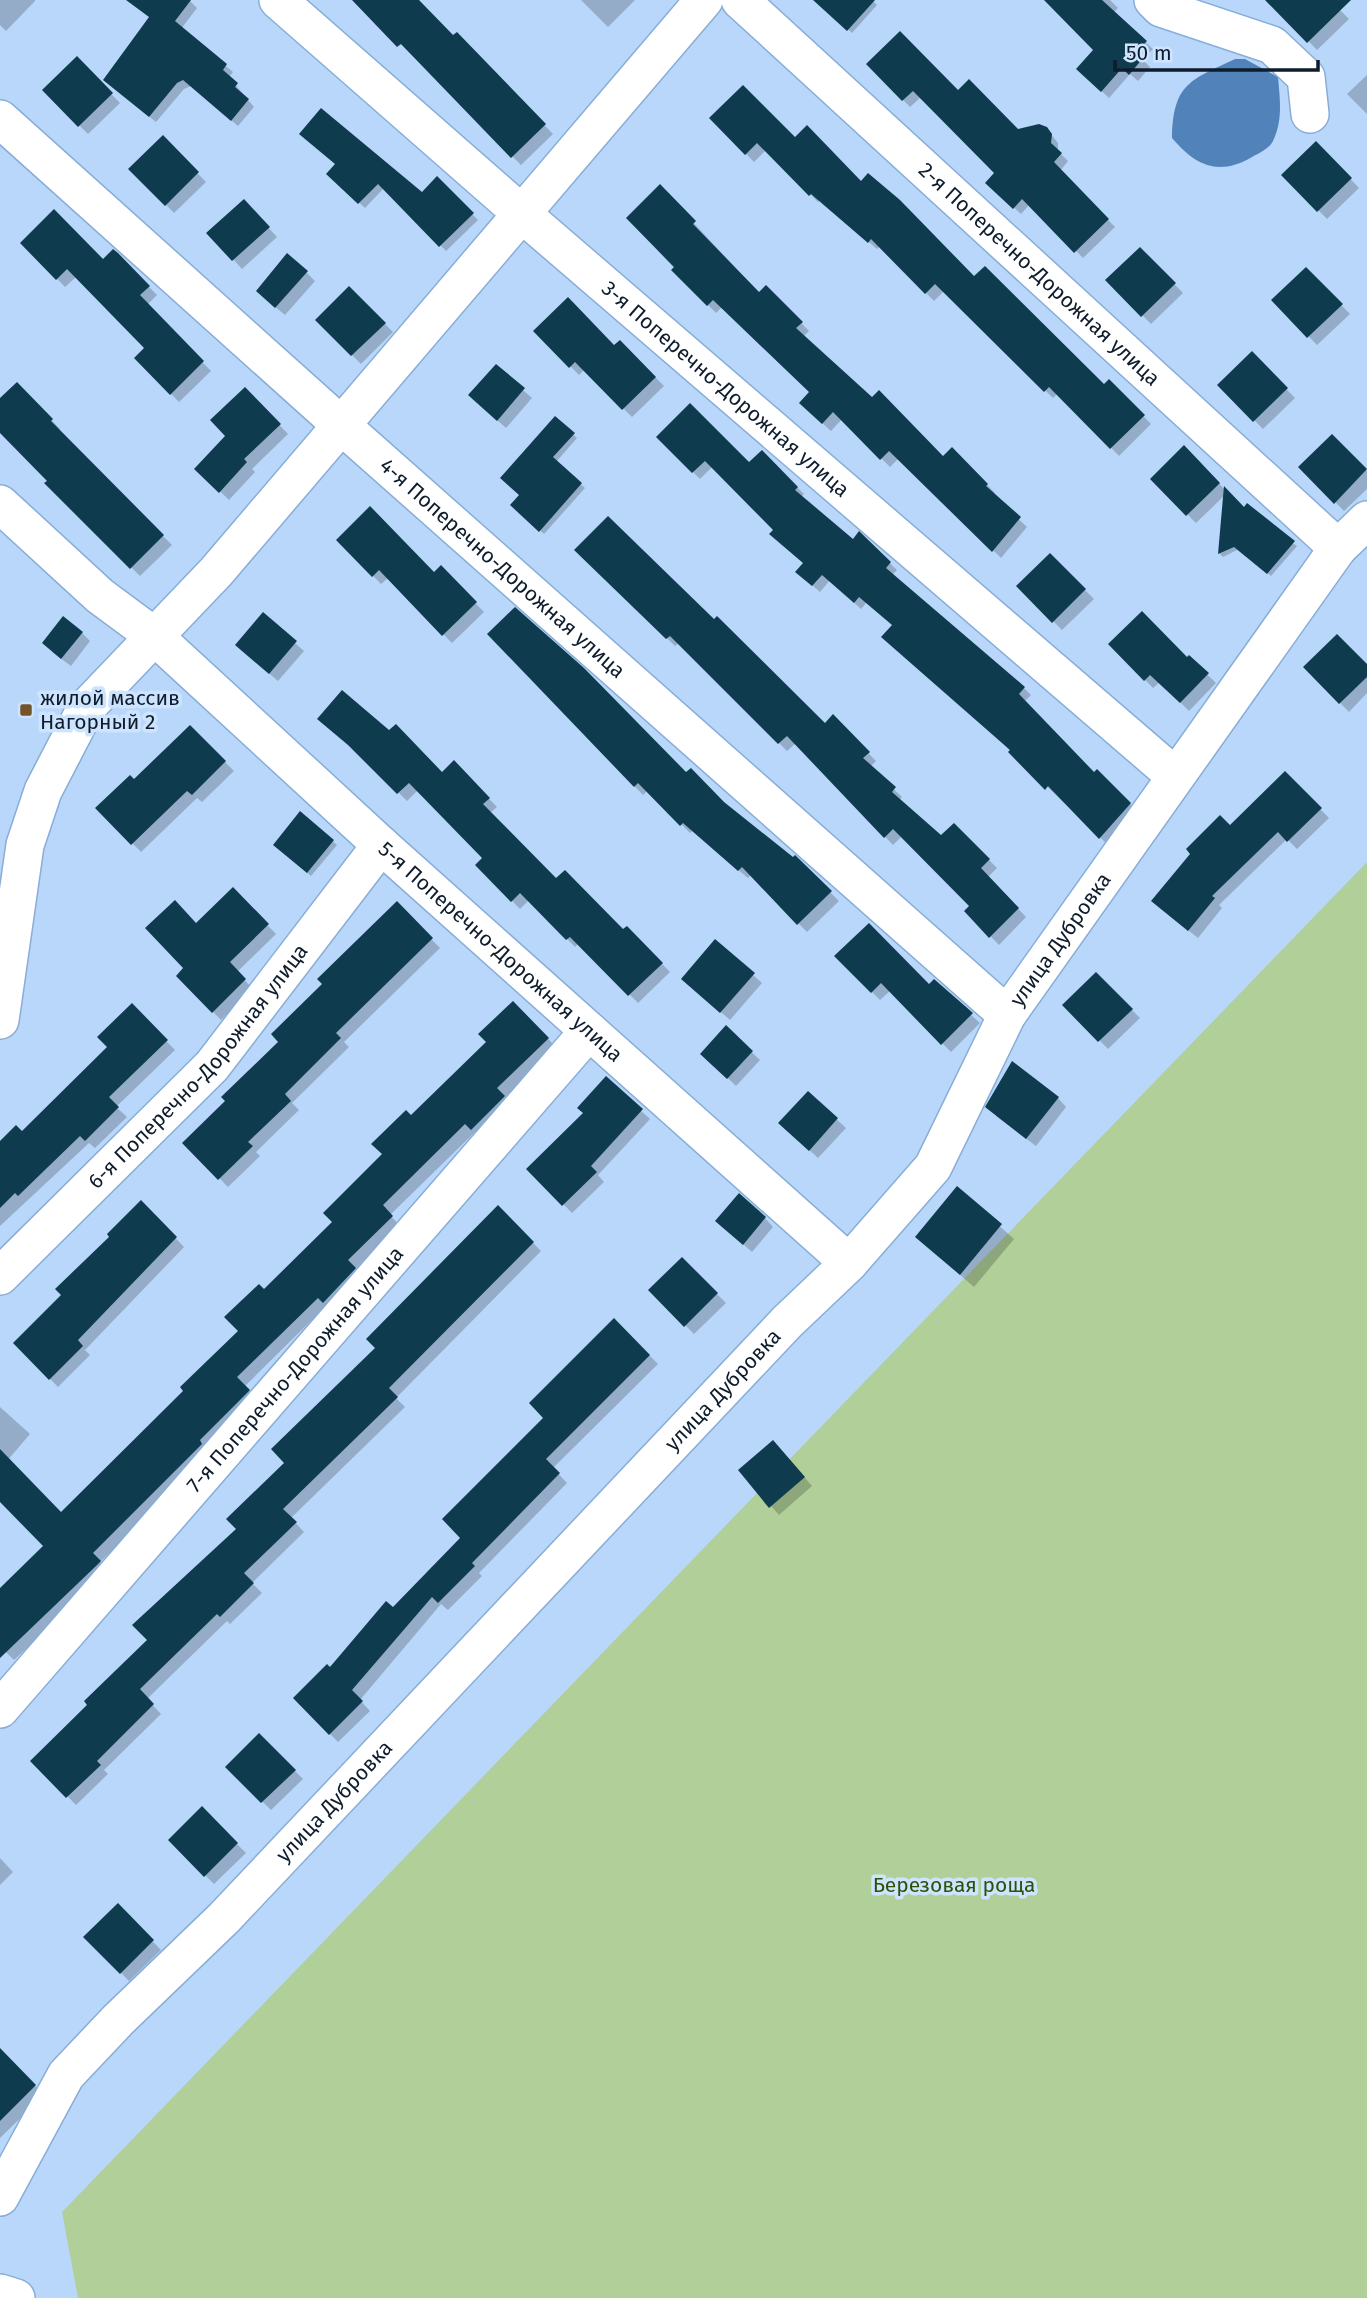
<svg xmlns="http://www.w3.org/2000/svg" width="1367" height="2298" font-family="'Fira Sans',sans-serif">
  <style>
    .green { fill: #b1d099 }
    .water { fill: #5182ba }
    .shadow { fill: #0003 }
    .building { fill: #0f3b4f }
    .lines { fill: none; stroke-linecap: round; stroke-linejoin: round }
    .minor-casing { stroke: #88add7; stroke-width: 40 }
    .minor { stroke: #fff; stroke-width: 37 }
    .poi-dot { fill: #74542a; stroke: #cde4fe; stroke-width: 2.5 }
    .labels { text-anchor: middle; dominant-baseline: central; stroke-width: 7; stroke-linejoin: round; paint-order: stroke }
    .street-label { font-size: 21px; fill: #0e1c2c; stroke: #cde4fe }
    .poi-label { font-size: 21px; fill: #0e1c2c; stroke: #cde4fe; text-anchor: start }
    .park-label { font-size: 21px; fill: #2f5106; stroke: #cde4fe }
  </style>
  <rect width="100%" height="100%" fill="#b9d7fa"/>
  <!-- green -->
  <path class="green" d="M1367,862V2298H78L62,2212Z"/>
  <!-- water -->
  <path class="water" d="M1235,59H1245L1278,77C1280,100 1283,120 1273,141C1269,149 1259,153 1252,157C1218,177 1195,165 1172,138C1173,83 1191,80 1235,59Z"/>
  <!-- shadow -->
  <path class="shadow" d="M0,0H35V1L6,31L0,25Z
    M132,0H189L197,8L181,29L233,72L229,77L254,107L238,126L191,86L184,89L156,122L112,86L151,18Z
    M357,0H417L454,38L465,43L553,134L521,165Z
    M581,0H635L608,27Z
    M822,0H872L877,5L852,33L819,3Z
    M1047,0H1110L1118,8L1113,13L1153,49L1143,60L1150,67L1138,81L1130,74L1109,98L1078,69L1096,50Z
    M1280,0H1330L1349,19L1317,50L1274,6Z
    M77,59L120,103L88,134L44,90Z
    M868,64L958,92L1017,131L1046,128L1058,143V151L1068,161L1060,171L1115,227L1083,258L1030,204L1021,214L988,183L996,173L921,97L910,107Z
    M1367,75V114L1347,94Z
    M711,118L795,140L862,183L1104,386L1109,381L1151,424L1119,456L1058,393L1053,398L944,291L934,301L880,246L877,249L820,200L818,202L766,150L754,162Z
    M163,138L206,182L174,213L131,169Z
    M1316,143L1359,188L1327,219L1284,175Z
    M337,165L422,194L437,179L478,220L446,251L384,188L365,208L328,174Z
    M660,187L760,294L766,287L809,331L803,337L872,399L943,458L952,449L995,493L993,495L1027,527L1001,558L899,458L890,467L842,419L831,431L809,411L811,392L723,306L716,313L708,305L628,218Z
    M252,210L277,237L242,269L209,233Z
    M22,243L103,262L113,251L157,295L147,305L211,371L179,402L136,358L146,348L76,277L65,287Z
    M1140,249L1183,293L1151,324L1108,280Z
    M1306,269L1350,314L1317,345L1274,301Z
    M306,272L315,281L285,315L267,300Z
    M349,288L393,332L361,364L317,320Z
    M536,331L615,348L620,342L664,386L632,417L584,370L579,375Z
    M1252,354L1295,398L1263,429L1220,385Z
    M17,384L60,429L58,431L172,545L140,576L46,483L49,481L0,431V401Z
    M245,389L288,434L252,469L255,472L229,500L197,469L228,436Z
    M523,390L532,398L506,428L479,404Z
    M555,418L577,438L556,462L585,488L544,534L512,505L521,495Z
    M1332,436L1367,471V489L1344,511L1301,467Z
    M658,437L749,465L762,452L804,494L801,497L853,542L859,534L897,570L892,575L1024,688L1031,695L1024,702L1094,774L1097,771L1137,811L1107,844L1011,752L894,626L867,602L861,609L830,580L820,592L804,578L805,563L713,466L700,479Z
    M1184,448L1244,509L1297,546L1271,576L1239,549L1223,557L1220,554L1225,495L1196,523L1152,479Z
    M338,540L434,574L441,568L484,612L452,643L388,578L381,584Z
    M576,550L825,725L833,717L876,761L870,767L902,797L899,800L941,838L954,825L997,868L988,877L1026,917L999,945L966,911L971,906L902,836L893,845L796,743L787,751L679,643L675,646Z
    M1050,555L1094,599L1062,630L1018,586Z
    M263,615L304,651L278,681L246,654Z
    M82,633L90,641L71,666L52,652Z
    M489,634L686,774L793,859L795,858L839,901L807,932L751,875L748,878L692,831L690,833L648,790L643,795Z
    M1110,644L1187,659L1189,657L1216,683L1189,711L1160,682L1153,688Z
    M1367,666V693L1349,712L1305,667Z
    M190,727L234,771L202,802L197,798L141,852L98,808L134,782Z
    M358,752L442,774L454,763L497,807L490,813L556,881L623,932L627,928L670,972L638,1003L579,943L575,947L529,900L520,909L478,865L484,858L418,790L407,801Z
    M1285,773L1329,818L1297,849L1287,839L1219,905L1222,908L1198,938L1162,909L1230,828Z
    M300,813L337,845L311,876L279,848Z
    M233,890L276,934L237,972L253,989L221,1020L178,976L186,968L196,925Z
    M397,904L440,948L344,1042L349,1047L292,1103L299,1110L256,1152L260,1156L228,1187L185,1143L228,1102L281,1042L325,984Z
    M837,957L929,986L934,981L980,1023L951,1052L890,991L880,1000Z
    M1096,974L1140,1018L1108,1049L1065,1005Z
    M753,975L762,983L730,1020L692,987Z
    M513,1003L556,1047L504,1098L512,1106L480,1137L475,1132L390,1215L400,1226L355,1269L363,1277L327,1305L244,1387L257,1399L210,1454L100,1562L108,1571L105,1575L14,1660L0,1646V1589L46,1546L61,1514L186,1391L240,1331L264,1291L335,1222L411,1118L489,1042Z
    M132,1006L175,1050L116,1107L127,1117L95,1148L89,1143L0,1226V1143L22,1133L109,1047Z
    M726,1028L760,1060L736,1086L711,1062Z
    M606,1079L650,1119L598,1175L604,1182L572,1213L529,1169L585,1113Z
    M808,1093L846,1128L818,1158L789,1131Z
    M1058,1098L1066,1107L1036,1146L996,1116Z
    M958,1189L1014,1239L974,1287L917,1237Z
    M141,1202L184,1247L85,1350L90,1355L58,1387L15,1343L63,1296Z
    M498,1207L541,1251L396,1398L405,1407L291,1518L304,1532L252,1583L262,1593L230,1624L227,1621L147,1699L161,1714L104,1770L108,1774L76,1805L33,1761L149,1640L239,1529L377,1348Z
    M765,1218L773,1227L752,1252L723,1226Z
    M682,1259L726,1303L694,1334L650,1290Z
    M614,1320L658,1364L553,1468L567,1483L479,1573L482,1576L448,1610L441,1604L360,1700L370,1711L338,1742L295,1698L393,1610L462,1538Z
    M0,1407L30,1434L1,1468L0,1467Z
    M782,1451L812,1486L779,1515L771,1506Z
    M259,1735L303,1779L271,1810L227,1767Z
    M202,1809L246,1853L214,1884L170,1840Z
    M0,1858L13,1872L0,1885Z
    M118,1906L161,1950L129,1981L86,1937Z
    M1,2051L44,2095L0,2138V2052Z"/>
  <!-- building -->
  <path class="building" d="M126,0H191L175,21L227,64L223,70L238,83L235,87L249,99L231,121L183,80L177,83L149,117L103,80L149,17Z
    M352,0H419L453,35L457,32L546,124L511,158L401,44L397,47Z
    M813,0H875L847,31Z
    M1044,0H1102L1147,41L1136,52L1143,58L1129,75L1122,68L1101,92L1076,69L1093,50Z
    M1265,0H1351L1307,43Z
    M900,31L958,90L969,79L1018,129L1039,124L1047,127L1052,134L1051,143L1062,153L1054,162L1109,219L1074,253L1022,199L1013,209L985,183L994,173L913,91L902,101L866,64Z
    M77,56L113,93L78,127L42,90Z
    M743,85L795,137L807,125L861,181L868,173L900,200L974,276L985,266L1104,384L1109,379L1145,415L1110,449L1049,387L1044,392L935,284L925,294L871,239L868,243L811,194L809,196L757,143L745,155L709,118Z
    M321,108L422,192L437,176L474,213L439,247L378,184L358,204L326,174L335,164L299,134Z
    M163,135L199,172L165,206L128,169Z
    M1316,141L1352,178L1317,212L1281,175Z
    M660,184L696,221L693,224L759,292L766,285L803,322L796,328L872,397L879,390L943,456L952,447L988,484L986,486L1021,517L992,552L889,451L880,460L833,412L822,424L799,403L809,392L713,300L707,306L671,270L674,267L626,218Z
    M244,199L270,227L232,261L206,233Z
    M54,209L103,259L113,249L118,253L150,286L140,295L204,361L170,395L134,358L144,348L67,269L56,280L20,243Z
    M1140,247L1176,283L1141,317L1105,280Z
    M287,253L308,271L275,308L256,291Z
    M1306,267L1343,304L1307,338L1271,300Z
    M349,286L386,323L351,356L315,320Z
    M568,297L614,345L620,340L656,377L622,410L575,362L569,368L533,331Z
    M1252,351L1288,388L1253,422L1217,385Z
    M496,364L525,388L497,421L468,395Z
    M17,382L53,419L51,421L164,535L130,569L44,483L47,481L0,433V398Z
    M245,387L281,424L244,459L247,462L219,493L194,469L225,436L210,420Z
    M690,403L749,462L762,450L798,487L795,490L853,539L859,531L891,562L886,568L1025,687L1019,694L1094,772L1097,769L1131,803L1099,839L1048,786L1045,790L1008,752L1010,750L881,637L892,625L859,597L854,603L822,575L812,586L795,572L803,563L769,534L773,530L705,461L692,473L656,437Z
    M555,416L575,433L553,457L582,483L539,532L510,505L519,495L500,478Z
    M1332,434L1367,469L1334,504L1298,467Z
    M1184,445L1220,483L1186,516L1150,479Z
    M1224,486L1244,507L1247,503L1295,541L1267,574L1234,547L1218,554Z
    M370,506L434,572L441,565L477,602L442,636L379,570L372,577L336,540Z
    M608,516L714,619L717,616L825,723L833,714L870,752L863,758L896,787L892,792L941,835L954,823L990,859L981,868L1019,908L989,938L964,911L969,906L893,829L884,838L787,736L778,744L670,636L666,639L574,550Z
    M1050,553L1086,589L1052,623L1016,586Z
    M515,607L584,668L686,772L691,768L724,802L793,857L795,855L832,891L797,925L742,867L738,871L683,823L680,826L638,783L634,787L487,634Z
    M1142,611L1187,657L1189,655L1209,673L1180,703L1150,675L1144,681L1108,644Z
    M263,612L297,641L269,674L235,645Z
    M63,616L83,632L61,659L42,643Z
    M1337,634L1367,664V677L1339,704L1303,667Z
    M342,690L389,730L396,724L442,772L454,760L490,798L483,804L556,878L565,870L623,929L627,926L663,963L628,996L570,937L566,940L520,893L511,902L475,865L482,858L409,783L397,794L348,745L317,719Z
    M190,725L226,761L192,795L187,791L131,845L95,808L130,775L134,779Z
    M1285,771L1322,808L1287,842L1278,832L1212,896L1215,898L1188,931L1151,901L1190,854L1186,849L1220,815L1230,825Z
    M300,811L334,840L307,873L273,845Z
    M233,887L269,924L230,962L246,979L212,1013L176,976L183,968L145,928L175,900L196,923Z
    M397,901L433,938L336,1033L341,1038L285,1094L291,1101L248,1142L253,1146L218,1180L182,1143L225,1101L221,1097L278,1042L271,1034L322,984L317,979Z
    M869,923L929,984L934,979L973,1013L941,1045L881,983L871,993L834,956Z
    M715,939L755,973L720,1013L681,979Z
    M1096,972L1133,1009L1098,1042L1062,1005Z
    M513,1001L549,1038L497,1088L505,1096L471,1130L465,1124L383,1205L393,1216L348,1260L356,1268L323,1303L318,1298L237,1377L250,1390L200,1440L202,1444L93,1553L101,1561L96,1566L0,1658V1588L43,1546L0,1502V1449L61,1512L183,1391L180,1387L238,1331L224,1317L259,1284L264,1289L332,1222L323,1213L382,1154L371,1144L406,1110L411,1115L486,1042L478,1034Z
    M132,1003L168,1040L109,1097L119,1107L85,1141L80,1136L18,1196L15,1193L0,1208V1141L16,1125L22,1131L107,1047L97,1037Z
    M726,1025L753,1051L727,1079L700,1054Z
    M1012,1061L1059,1097L1026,1139L985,1107Z
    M606,1076L643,1109L591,1166L597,1172L562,1206L526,1169L583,1113L577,1108Z
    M808,1091L838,1118L809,1151L778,1123Z
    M957,1186L1002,1224L960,1275L915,1237Z
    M739,1193L766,1217L743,1245L715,1221Z
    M141,1200L177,1237L78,1340L83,1346L49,1380L13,1343L61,1295L55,1289L109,1237L107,1234Z
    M498,1205L534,1242L389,1388L398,1397L283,1509L297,1522L244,1573L254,1583L220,1617L217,1614L140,1689L154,1704L97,1761L101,1765L66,1798L30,1761L87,1705L84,1701L147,1640L132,1625L236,1529L226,1519L284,1463L271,1449L375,1348L366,1339Z
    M682,1257L718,1293L684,1327L648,1290Z
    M614,1318L650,1355L546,1459L560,1473L472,1563L475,1566L438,1603L432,1597L352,1690L363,1701L329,1735L293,1698L327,1664L330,1667L386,1601L393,1607L460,1538L442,1519L543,1418L529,1403Z
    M773,1440L805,1477L769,1508L738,1470Z
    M259,1733L296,1770L261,1803L225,1767Z
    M202,1806L238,1843L204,1877L168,1840Z
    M118,1903L154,1940L120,1974L83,1937Z
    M0,2048L36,2085L0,2121Z"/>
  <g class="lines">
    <!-- minor casing -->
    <g class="minor-casing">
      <g id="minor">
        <path id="s1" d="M278,0L521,213L1175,776"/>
        <path id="s2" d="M740,0L1338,548"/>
        <path d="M1153,0L1161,8L1272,45L1306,77L1310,114"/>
        <path id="s3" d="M0,119L342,426L1007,1015"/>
        <path id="s4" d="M0,504L100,596L154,636L381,845L849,1263"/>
        <path d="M0,1020L25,845L43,791L86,708L216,572L704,0"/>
        <path id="s5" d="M0,1276L212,1066L381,845"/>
        <path id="s6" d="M0,1709L589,1031"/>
        <path id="s7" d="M0,2197L66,2075L118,2020L224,1918L787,1322L849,1263L933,1167L1007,1015L1338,548L1367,520"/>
        <path d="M0,2293L16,2298"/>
      </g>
    </g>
    <!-- minor -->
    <use href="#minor" class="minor"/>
  </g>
  <!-- markers -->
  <rect class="poi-dot" x="19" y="703" width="14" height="14" rx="3.5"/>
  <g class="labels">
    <!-- street labels -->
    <g class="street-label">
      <text stroke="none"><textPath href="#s2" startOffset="406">2-я Поперечно-Дорожная улица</textPath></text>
      <text stroke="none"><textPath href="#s1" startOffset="593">3-я Поперечно-Дорожная улица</textPath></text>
      <text stroke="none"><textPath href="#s3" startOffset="674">4-я Поперечно-Дорожная улица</textPath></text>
      <text stroke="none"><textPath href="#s7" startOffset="1656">улица Дубровка</textPath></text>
      <text stroke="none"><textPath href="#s4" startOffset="672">5-я Поперечно-Дорожная улица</textPath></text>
      <text stroke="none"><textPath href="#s5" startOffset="289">6-я Поперечно-Дорожная улица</textPath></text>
      <text stroke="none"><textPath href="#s6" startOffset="450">7-я Поперечно-Дорожная улица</textPath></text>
      <text stroke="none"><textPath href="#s7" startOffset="1088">улица Дубровка</textPath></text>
      <text stroke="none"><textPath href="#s7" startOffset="522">улица Дубровка</textPath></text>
    </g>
    <!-- poi labels -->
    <g class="poi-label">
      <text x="40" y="698">жилой массив<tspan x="40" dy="24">Нагорный 2</tspan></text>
    </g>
    <!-- park labels -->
    <g class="park-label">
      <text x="954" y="1885">Березовая роща</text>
    </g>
  </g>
  <!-- scale -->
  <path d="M1115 60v10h203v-10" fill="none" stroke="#0e1c2c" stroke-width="3.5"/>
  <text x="1126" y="60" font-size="21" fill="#0e1c2c" stroke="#cde4fe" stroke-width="5" paint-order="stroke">50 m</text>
</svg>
